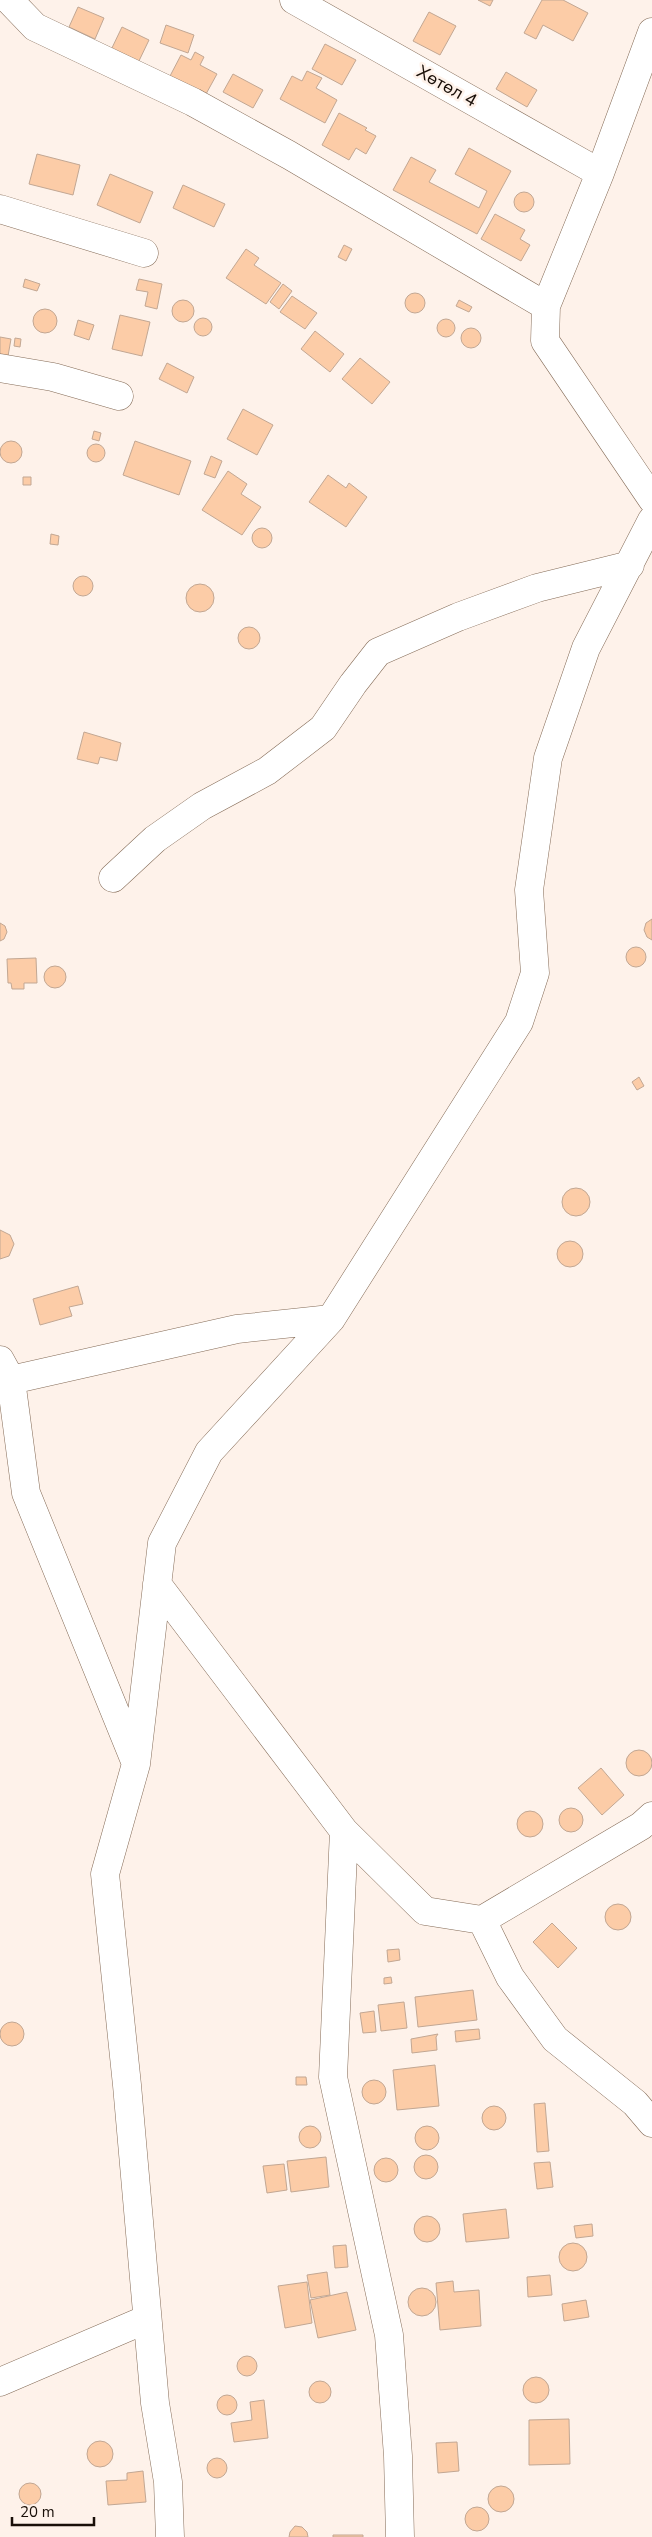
<svg xmlns="http://www.w3.org/2000/svg" width="652" height="2537" font-family="'Nunito Sans',sans-serif">
  <style>
    .building { fill: #fccca7; stroke: #c2a793 }
    .lines { fill: none; stroke-linecap: round; stroke-linejoin: round }
    .minor-casing { stroke: #856c58; stroke-width: 29 }
    .minor { stroke: #fff; stroke-width: 28 }
    .labels { text-anchor: middle; dominant-baseline: central; stroke-width: 5; stroke-linejoin: round; paint-order: stroke }
    .street-label { font-size: 18px; fill: #190f08; stroke: #fef2ea }
  </style>
  <rect width="100%" height="100%" fill="#fef2ea"/>
  <!-- building -->
  <path class="building" d="M478,0H493L490,6Z
    M542,0H563L588,13L573,41L543,25L536,39L524,33Z
    M78,7L104,18L95,39L69,27Z
    M429,12L456,26L440,55L413,41Z
    M166,25L194,35L188,53L160,43Z
    M122,27L149,40L137,65L110,52Z
    M325,44L356,60L342,85L312,69Z
    M195,52L204,57L200,65L217,74L206,94L170,76L181,55L191,60Z
    M307,71L322,78L316,88L337,100L325,123L280,99L292,76L302,81Z
    M506,72L537,90L527,107L496,89Z
    M233,74L263,90L253,108L223,92Z
    M339,113L367,128L365,130L376,136L366,154L356,148L349,160L322,145Z
    M469,148L511,171L477,234L393,190L411,157L436,170L429,182L479,208L487,191L455,174Z
    M37,154L80,165L73,195L29,184Z
    M110,174L153,192L140,223L97,205Z
    M183,185L225,204L214,227L173,208Z
    M514 202a10 10 0 1 1 20 0a10 10 0 1 1-20 0Z
    M495,214L525,230L520,239L530,245L521,261L481,239Z
    M344,245L352,249L346,261L338,257Z
    M246,249L259,258L254,265L281,283L266,304L226,278Z
    M25,279L40,284L37,291L23,287Z
    M139,279L162,284L157,309L145,306L148,292L136,290Z
    M283,284L292,291L279,309L270,302Z
    M405 303a10 10 0 1 1 20 0a10 10 0 1 1-20 0Z
    M292,296L317,313L305,329L280,312Z
    M459,300L472,307L469,312L456,306Z
    M172 311a11 11 0 1 1 22 0a11 11 0 1 1-22 0Z
    M33 321a12 12 0 1 1 24 0a12 12 0 1 1-24 0Z
    M120,315L150,322L142,356L112,349Z
    M194 327a9 9 0 1 1 18 0a9 9 0 1 1-18 0Z
    M437 328a9 9 0 1 1 18 0a9 9 0 1 1-18 0Z
    M78,320L94,325L89,340L74,335Z
    M461 338a10 10 0 1 1 20 0a10 10 0 1 1-20 0Z
    M315,331L344,354L330,372L301,349Z
    M0,337L11,339L8,356L0,355Z
    M15,338L21,339L20,347L14,346Z
    M360,358L390,382L372,404L342,379Z
    M167,363L194,377L187,393L159,379Z
    M243,409L273,425L257,455L227,439Z
    M94,431L101,433L99,441L92,439Z
    M0 452a11 11 0 1 1 22 0a11 11 0 1 1-22 0Z
    M135,441L191,461L179,495L123,475Z
    M87 453a9 9 0 1 1 18 0a9 9 0 1 1-18 0Z
    M211,456L222,461L215,478L204,474Z
    M228,471L247,484L241,494L261,507L242,535L202,510Z
    M328,475L346,488L349,483L367,497L346,527L309,502Z
    M23,477H31V485H23Z
    M252 538a10 10 0 1 1 20 0a10 10 0 1 1-20 0Z
    M51,534L59,536L58,545L50,544Z
    M73 586a10 10 0 1 1 20 0a10 10 0 1 1-20 0Z
    M186 598a14 14 0 1 1 28 0a14 14 0 1 1-28 0Z
    M238 638a11 11 0 1 1 22 0a11 11 0 1 1-22 0Z
    M84,732L121,743L117,761L100,757L98,764L77,759Z
    M652,919V940L647,937L644,930L646,923Z
    M0,923L5,926L7,932L4,939L0,941Z
    M626 957a10 10 0 1 1 20 0a10 10 0 1 1-20 0Z
    M36,958L37,983H24V989H12L11,983H8L7,959Z
    M44 977a11 11 0 1 1 22 0a11 11 0 1 1-22 0Z
    M639,1077L644,1086L637,1090L632,1082Z
    M562 1202a14 14 0 1 1 28 0a14 14 0 1 1-28 0Z
    M0,1230L10,1235L14,1244L9,1256L0,1259Z
    M557 1254a13 13 0 1 1 26 0a13 13 0 1 1-26 0Z
    M78,1286L83,1304L69,1307L72,1316L40,1325L33,1299Z
    M626 1763a13 13 0 1 1 26 0a13 13 0 1 1-26 0Z
    M601,1768L624,1795L602,1815L578,1788Z
    M559 1820a12 12 0 1 1 24 0a12 12 0 1 1-24 0Z
    M517 1824a13 13 0 1 1 26 0a13 13 0 1 1-26 0Z
    M605 1917a13 13 0 1 1 26 0a13 13 0 1 1-26 0Z
    M552,1923L577,1948L558,1968L533,1942Z
    M399,1949L400,1960L388,1962L387,1950Z
    M391,1977L392,1983L384,1984V1978Z
    M473,1990L477,2020L418,2027L415,1997Z
    M404,2002L407,2028L381,2031L378,2005Z
    M374,2011L376,2032L363,2033L360,2013Z
    M0 2034a12 12 0 1 1 24 0a12 12 0 1 1-24 0Z
    M479,2029L480,2039L456,2042L455,2031Z
    M438,2034L436,2037L437,2050L412,2053L411,2039Z
    M435,2065L439,2106L397,2110L393,2070Z
    M296,2077H306L307,2085H296Z
    M362 2092a12 12 0 1 1 24 0a12 12 0 1 1-24 0Z
    M545,2103L549,2151L537,2152L534,2104Z
    M482 2118a12 12 0 1 1 24 0a12 12 0 1 1-24 0Z
    M299 2137a11 11 0 1 1 22 0a11 11 0 1 1-22 0Z
    M415 2138a12 12 0 1 1 24 0a12 12 0 1 1-24 0Z
    M414 2167a12 12 0 1 1 24 0a12 12 0 1 1-24 0Z
    M326,2157L329,2187L291,2192L287,2161Z
    M374 2170a12 12 0 1 1 24 0a12 12 0 1 1-24 0Z
    M550,2162L553,2187L537,2189L534,2163Z
    M284,2164L287,2190L267,2193L263,2166Z
    M506,2209L509,2238L466,2242L463,2214Z
    M414 2229a13 13 0 1 1 26 0a13 13 0 1 1-26 0Z
    M592,2224L593,2236L576,2238L574,2226Z
    M559 2257a14 14 0 1 1 28 0a14 14 0 1 1-28 0Z
    M346,2245L348,2267L335,2268L333,2246Z
    M327,2272L330,2295L311,2298L307,2275Z
    M550,2275L552,2295L528,2297L527,2277Z
    M453,2281L454,2292L479,2290L481,2326L440,2330L436,2283Z
    M307,2282L312,2323L285,2328L278,2286Z
    M408 2302a14 14 0 1 1 28 0a14 14 0 1 1-28 0Z
    M347,2292L356,2330L318,2338L310,2300Z
    M586,2300L589,2317L564,2321L562,2304Z
    M237 2366a10 10 0 1 1 20 0a10 10 0 1 1-20 0Z
    M523 2390a13 13 0 1 1 26 0a13 13 0 1 1-26 0Z
    M309 2392a11 11 0 1 1 22 0a11 11 0 1 1-22 0Z
    M217 2405a10 10 0 1 1 20 0a10 10 0 1 1-20 0Z
    M264,2400L268,2438L234,2442L231,2423L252,2420L250,2402Z
    M569,2419L570,2464L529,2465V2420Z
    M87 2454a13 13 0 1 1 26 0a13 13 0 1 1-26 0Z
    M457,2442L459,2471L438,2473L436,2443Z
    M207 2468a10 10 0 1 1 20 0a10 10 0 1 1-20 0Z
    M143,2471L146,2502L108,2505L106,2481L127,2480V2473Z
    M19 2494a11 11 0 1 1 22 0a11 11 0 1 1-22 0Z
    M488 2499a13 13 0 1 1 26 0a13 13 0 1 1-26 0Z
    M465 2519a12 12 0 1 1 24 0a12 12 0 1 1-24 0Z
    M295,2526L302,2527L307,2532L308,2537H289L290,2532Z
    M333,2535H363V2537H333Z"/>
  <g class="lines">
    <!-- minor casing -->
    <g class="minor-casing">
      <path id="minor" d="M9,0L35,27L193,102L289,155L546,306
        M294,0L600,173
        M652,32L600,173L546,306L545,341L652,499
        M0,209L144,253
        M0,368L53,377L119,396
        M113,878L155,839L202,806L267,771L323,728L353,684L378,652L458,617L537,588L630,565
        M331,1319L519,1022L535,973L529,890L548,758L586,648L652,520
        M0,1360L11,1380L26,1493L135,1761
        M0,1385L11,1380L237,1329L331,1319L209,1452L162,1543L136,1764L105,1874L127,2085L155,2403L168,2482L170,2537
        M157,1584L344,1831L333,2077L389,2335L398,2456L400,2537
        M344,1831L425,1911L482,1920L510,1977L555,2039L635,2103L652,2123
        M482,1920L641,1826L652,1816
        M0,2382L147,2319"/>
    </g>
    <!-- minor -->
    <use href="#minor" class="minor"/>
  </g>
  <g class="labels">
    <!-- street labels -->
    <g class="street-label">
      <text transform="translate(447 86) rotate(29)">Хөтөл 4</text>
    </g>
  </g>
  <!-- scale -->
  <path d="M12 2517v8h82v-8" fill="none" stroke="#190f08" stroke-width="2.5"/>
  <text x="20" y="2517" font-size="15" fill="#190f08" stroke="#fef2ea" stroke-width="4" paint-order="stroke">20 m</text>
</svg>
